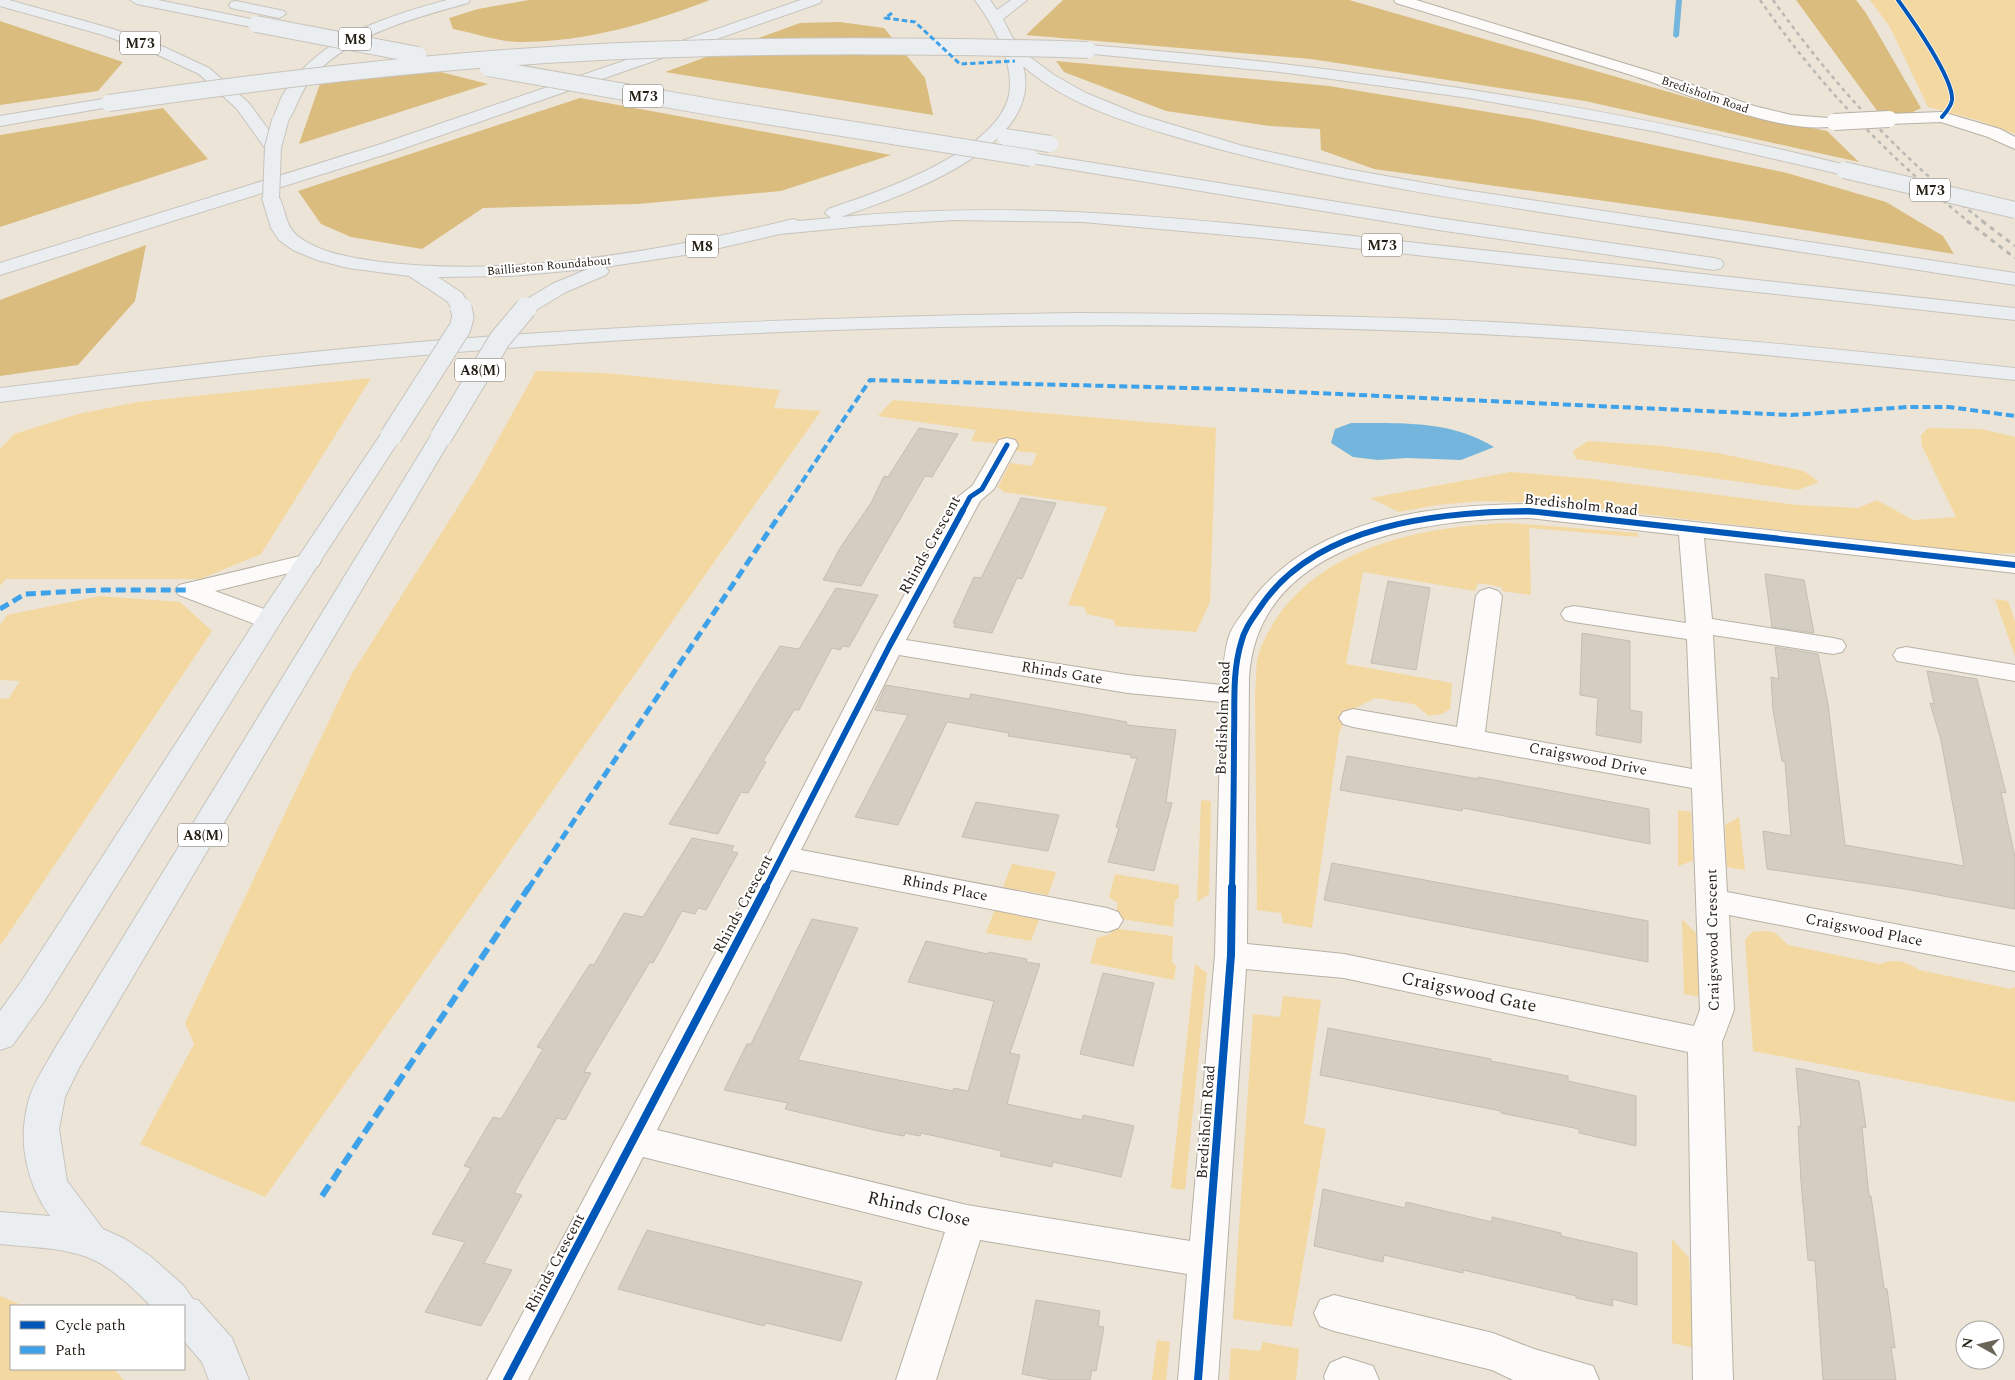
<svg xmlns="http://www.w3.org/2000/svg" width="2015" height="1380" font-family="Spectral,serif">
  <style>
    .green { fill: #f4d8a2 }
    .forest { fill: #dabc7e }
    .water { fill: #73b5dc }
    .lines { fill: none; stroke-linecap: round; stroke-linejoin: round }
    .stream { fill: #73b5dc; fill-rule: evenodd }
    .building { fill: #d4cec2; stroke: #c4beb3 }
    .minor-casing { stroke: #b8b1a6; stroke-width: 2 }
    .highway-casing { stroke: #c8c4bd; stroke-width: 2 }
    .minor { fill: #fcfbf9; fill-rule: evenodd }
    .highway { fill: #eaeef0; fill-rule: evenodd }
    .rail-far1 { stroke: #b9b8b4; stroke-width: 2.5; stroke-dasharray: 4 4; stroke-linecap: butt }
    .rail { stroke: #b9b8b4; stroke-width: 3; stroke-dasharray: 5 5; stroke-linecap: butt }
    .minor-bridge-casing { stroke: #b8b1a6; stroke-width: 18; stroke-linecap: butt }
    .highway-bridge-far1-casing { stroke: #c8c4bd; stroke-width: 18; stroke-linecap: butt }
    .highway-bridge-casing { stroke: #c8c4bd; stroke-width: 23; stroke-linecap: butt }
    .minor-bridge { stroke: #fcfbf9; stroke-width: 16 }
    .highway-bridge-far1 { stroke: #eaeef0; stroke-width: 16 }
    .highway-bridge { stroke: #eaeef0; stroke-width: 21 }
    .quiet-far3 { stroke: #3ea2ea; stroke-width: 3; stroke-dasharray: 5.5 3; stroke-linecap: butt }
    .quiet-far2 { stroke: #3ea2ea; stroke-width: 4; stroke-dasharray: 8 4; stroke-linecap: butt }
    .quiet-far1 { stroke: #3ea2ea; stroke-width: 5; stroke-dasharray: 10 5; stroke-linecap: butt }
    .quiet { stroke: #3ea2ea; stroke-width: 6; stroke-dasharray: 13 6; stroke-linecap: butt }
    .cycleway-far3-casing { stroke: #fff; stroke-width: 5.5 }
    .cycleway-far2-casing { stroke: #fff; stroke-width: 8 }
    .cycleway-far1-casing { stroke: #fff; stroke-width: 9 }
    .cycleway-casing { stroke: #fff; stroke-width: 11 }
    .cycleway-far3 { stroke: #0057b8; stroke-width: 4 }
    .cycleway-far2 { stroke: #0057b8; stroke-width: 5 }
    .cycleway-far1 { stroke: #0057b8; stroke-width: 6 }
    .cycleway { stroke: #0057b8; stroke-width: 8 }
    .labels { text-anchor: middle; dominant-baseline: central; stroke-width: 4; stroke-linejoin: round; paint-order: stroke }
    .far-street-label { font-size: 12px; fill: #241f15; stroke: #fff }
    .shield { fill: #fff; stroke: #66625b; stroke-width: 1 }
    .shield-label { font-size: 14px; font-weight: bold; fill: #241f15 }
    .street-label { font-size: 15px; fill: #241f15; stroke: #fff }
    .near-street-label { font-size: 18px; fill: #241f15; stroke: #fff }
  </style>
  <rect width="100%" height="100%" fill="#ece4d6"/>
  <!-- green -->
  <path class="green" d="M1870,0H2015V134L1977,120L1928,107L1890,27Z
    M536,371L604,373L780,390L774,408L821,411L265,1197L140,1144L194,1044L185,1023L351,675L477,477Z
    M371,378L261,554L201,579H6L0,586V449L14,434L78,414L138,402Z
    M893,400L1216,428L1210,602L1196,632L1115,626L1114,620L1087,614L1084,607L1068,605L1107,507L1004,492L998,487L1010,463L1032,466L1037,453L1016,451V445L971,441L976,430L878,416Z
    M1928,428L1981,429L2015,437V553L1988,554L1548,503L1481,501L1437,505L1399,512L1370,498L1511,472L1593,479L1797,505L1858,508L1877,500L1913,520L1956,517L1922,446L1921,435Z
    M1588,441L1662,446L1717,453L1804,471L1819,482L1798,490L1576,459L1573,451Z
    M1510,523L1638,533V537L1529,528L1531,595L1502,591V587L1478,583L1475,591L1363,572L1346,664L1452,683L1450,709L1442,714L1429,716L1414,704L1375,698L1348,712L1339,733L1312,928L1283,923L1281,913L1257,910L1255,694C1256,683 1256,671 1257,660C1260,646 1269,630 1276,619C1327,544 1427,526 1510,523Z
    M100,596L180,602L212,631L0,946V699L9,698L20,681L0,680V625L7,615Z
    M1995,599L2008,601L2015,621V656Z
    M1201,800L1211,801L1209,894L1197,902Z
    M1678,810L1691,812L1693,861L1678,866Z
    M1739,817L1745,870L1727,867L1725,825Z
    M1012,864L1056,872L1048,895L1003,887Z
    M1115,874L1179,885V897L1175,901L1173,927L1115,918L1118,903L1109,897Z
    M995,909L1040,917L1031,941L986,933Z
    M1682,919L1696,933L1700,997L1684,994Z
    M1112,928L1173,936L1172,962L1176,966L1174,980L1090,963L1097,938L1110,934Z
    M1761,931L1774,932L1788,945L1880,964C1894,958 1907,961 1919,970L2011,989L2015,987V1102L1753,1051L1745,940L1752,932Z
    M1195,964L1207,973L1185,1190L1171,1188Z
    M1283,996L1321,1000L1304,1124L1326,1129L1292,1327L1233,1319L1253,1014L1280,1017Z
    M1672,1239L1689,1258L1693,1348L1672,1343Z
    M0,1296L24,1306H11V1369H114L124,1380H0Z
    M1157,1340L1170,1342L1166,1380H1152Z
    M1263,1342L1299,1349L1296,1380H1229L1231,1348L1260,1351Z"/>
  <!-- forest -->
  <path class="forest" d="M529,0H710C649,23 587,42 520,42C499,42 474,33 453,29L449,18L478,9Z
    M1063,0H1349L1752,116L1827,131L1859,162L1585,101L1311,59L1026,35Z
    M1796,0H1856L1866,13L1921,108L1909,114L1878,112Z
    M0,21L123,62L98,91L0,105Z
    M840,22L884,28L925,78L933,115L665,72L800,23Z
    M1056,61L1329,86L1531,119L1787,173L1886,202L1943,236L1954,254L1748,221L1374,169L1321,150L1320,129L1270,126L1166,111L1064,72Z
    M433,70L488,84L299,144L321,81Z
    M580,98L891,155L781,191L638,204L483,208L422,249L351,237L321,224L298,191Z
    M163,108L208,159L0,227V135Z
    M146,245L135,301L78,365L0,376V300Z"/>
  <!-- water -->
  <path class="water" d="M1351,423C1400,423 1451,420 1494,447L1461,460L1407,458L1378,460L1353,457L1331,443L1335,429Z"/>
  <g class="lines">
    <!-- stream -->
    <path class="stream" d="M1676,0H1682L1679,36L1676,38L1673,36Z"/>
  </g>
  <!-- building -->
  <path class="building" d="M919,428L958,434L932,477L925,476L861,586L823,580L840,548L871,503L884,476L888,477Z
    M1021,498L1056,503L1022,579L1017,578L992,633L954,627L956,623H953L974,577L981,578Z
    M1765,574L1804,580L1814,633L1772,627Z
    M1388,581L1430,588L1416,670L1371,663Z
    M836,588L878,595L849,647L843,646L840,650L832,648L799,710H794L763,761L766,762L748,793L741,792L718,834L669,824L780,646L799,649Z
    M1582,633L1630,641V710L1642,712L1641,743L1596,735L1598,698L1580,695Z
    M1775,647L1818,654L1828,704L1845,845L1964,866L1941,740L1930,703L1934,704L1927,671L1977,679L2006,793L2001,792L2015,857V909L1905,889L1767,869L1763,831L1791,836L1785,762L1782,761L1773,710L1771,677L1779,679Z
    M886,685L969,699L971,694L1127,722L1126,725L1176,730L1166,802L1172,803L1154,871L1108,862L1119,828L1116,827L1137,758H1131V755L1008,736L1009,733L947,722L898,825L855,817L908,715L875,710Z
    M1347,756L1478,779V777L1649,809L1650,844L1463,808L1462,811L1340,790Z
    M976,802L1059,815L1048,851L962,837Z
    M692,838L734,846L731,851L738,853L706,910L698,908L695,914L682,911L653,963L650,962L584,1072L591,1073L565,1120L557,1118L514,1193L522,1195L484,1263L512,1270L481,1326L425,1312L465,1242L432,1234L471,1168L464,1166L493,1117L501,1119L543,1049L537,1047L590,964L594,965L624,913L643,917Z
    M1332,863L1648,921V962L1324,900Z
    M812,919L858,928L798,1060L953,1091L954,1088L968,1091L994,1001L908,982L926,941L988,954L989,952L1027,959L1026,962L1040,964L1010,1053L1020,1055L1007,1104L1082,1120L1083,1115L1134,1126L1121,1177L1053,1162L1052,1167L1000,1156L1002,1151L921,1133L920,1136L905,1133L904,1136L883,1132L785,1109L788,1103L724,1090L747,1044H751Z
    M1103,973L1154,983L1133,1066L1080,1054Z
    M1328,1028L1491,1059V1061L1568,1076V1081L1636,1096V1146L1579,1133V1129L1501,1113V1111L1320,1075Z
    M1796,1068L1859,1081L1866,1128L1862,1127L1869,1196H1871L1884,1288L1887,1289L1895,1348L1891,1347L1896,1380H1823L1815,1261L1808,1260L1801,1181L1798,1126L1801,1127Z
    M1323,1189L1405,1208L1406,1202L1492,1222V1217L1561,1233V1236L1637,1253V1305L1612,1299L1613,1306L1576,1298V1296L1463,1270V1273L1384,1255L1383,1262L1314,1246Z
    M647,1230L862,1282L841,1341L766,1323L764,1326L618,1289Z
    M1036,1300L1100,1311L1098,1326L1104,1327L1096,1371L1092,1370L1090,1380H1052L1022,1374Z"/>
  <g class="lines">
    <!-- minor casing -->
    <g class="minor-casing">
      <path id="minor" d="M1394,0H1416L1672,78L1754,106L1791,115L1840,119L1842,122L1840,125C1787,139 1682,91 1628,74C1551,50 1473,27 1396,3Z
        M1942,112L2000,129L2015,137V149L1988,137L1941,122L1889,124L1883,122L1881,119L1883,116L1889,114Z
        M1007,438L1015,440L1018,445L994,489L980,501L906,640L1128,675L1222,685C1223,669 1224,652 1229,636C1233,625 1241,616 1247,607C1308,518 1430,505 1529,504L2015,557V573L1704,538L1712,619L1833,638L1842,640L1846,646L1842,652L1833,654L1713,635L1727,892L2015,947V971L1729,915L1734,1010L1722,1042L1733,1380H1693L1688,1052L1344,978L1246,969L1218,1380H1178L1187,1274L980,1240L936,1380H896L945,1232L643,1157L528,1380H487L767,857L877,645L958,497L973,485L999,440ZM1529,518L1679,535L1686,623L1574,606L1565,608L1561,614L1565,620L1574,622L1687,639L1692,769L1485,732L1502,596L1498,591L1489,588L1480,591L1476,596L1457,727L1353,709L1343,712L1339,718L1343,724L1353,727L1692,788L1700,1010L1694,1026L1344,954L1247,944L1249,678C1257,542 1422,519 1529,518ZM899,655L1128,693L1221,702L1215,955L1190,1241L967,1205L657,1130L791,870L1107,932L1118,928L1123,920L1118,912L1107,908L801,850Z
        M309,554L318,556L321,561L318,566L215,591L278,614L282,620L278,626L269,628L260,626L179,595L175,590L179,585Z
        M1906,647L2015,665V681L1897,661L1893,655L1897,649Z
        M1334,1295L1493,1333L1534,1349L1593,1366L1599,1380H1513L1492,1370L1334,1331L1320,1326L1314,1313L1320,1300Z
        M1344,1357L1373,1366L1379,1380H1325L1324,1376L1330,1363Z"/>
    </g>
    <!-- highway casing -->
    <g class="highway-casing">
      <path id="highway" d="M0,0H9L113,29L164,47L209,68L249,103L281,147L279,151H267L237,109L199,74L154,53L103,35L0,6Z
        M130,0H158L256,20L263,24L256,28L137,4Z
        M447,0H470L468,3C414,18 354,33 314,75C300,90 297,109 286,124H274L272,121C276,112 279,101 284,93C319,37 387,16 447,0Z
        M801,0H822L820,3L393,152L0,275V263L381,144Z
        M975,0H990L997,10L1011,0H1027L1003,19L1012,37L1030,57L1054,75L1086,93L1137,114L1243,146L1347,169L1458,189L2015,273V285C1885,265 1754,244 1624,225C1478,202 1332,182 1190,141C1132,124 1070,107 1023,66C1046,148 898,197 841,217C1030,198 1220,222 1408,242C1610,264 1813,286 2015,308V320L1260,238L1083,222L954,220L863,226L780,234L698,253L605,267L609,271L606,275L566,292L533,312L526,314L519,312L516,308L519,304L552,284L588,269L512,276L438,277L462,293L471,308L468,312L461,314L454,312L447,301L409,276L348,268L317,260L293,250L279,240L271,228L262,198L265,194H277C287,208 283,225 299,237C322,254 354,258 381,262C513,278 665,251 793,219L799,221L831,218L825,213L828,209C876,193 998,152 1009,95C1015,62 993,25 975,0Z
        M236,1L284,11L286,14L279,18L231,8L229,5L231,2Z
        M1088,45C1345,65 1599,104 1850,166L1853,170L1850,174L1844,175L1658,132L1470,98L1280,72L1083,53L1080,50L1083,47Z
        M109,98L115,100L117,103L115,106L0,126V116Z
        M1031,153L1438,218L1714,258L1721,260L1724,264L1721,268L1714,270L1438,230L1025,162L1022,158L1025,154Z
        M1078,313C1223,314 1367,315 1512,323C1680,333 1848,350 2015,368V380C1823,360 1631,340 1438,332C1138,320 835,324 535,346C356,359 178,379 0,402V388C180,366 360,344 540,333C719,321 898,316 1078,313Z
        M391,429L399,431L402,436L282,620L45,1000L12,1046L0,1050V1011L21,982L256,620L383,431Z
        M441,430L449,432L452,437L79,1068L65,1097L59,1129L67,1181L103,1229L125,1239L150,1256L183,1285L193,1299L198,1300L232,1338L249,1380H209L202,1362L184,1341V1306H151C133,1288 109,1264 84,1256C57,1247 27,1247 0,1244V1212L50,1216C26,1182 17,1141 29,1099C34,1082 46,1065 54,1050L430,437L433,432Z"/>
    </g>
    <!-- minor -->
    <use href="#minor" class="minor"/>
    <!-- highway -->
    <use href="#highway" class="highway"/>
    <!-- rail-far1 -->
    <path class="rail-far1" d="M1760,0C1819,85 1888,157 1969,222
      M1773,0C1833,84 1902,160 1984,222"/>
    <!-- rail -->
    <path class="rail" d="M1967,221L2015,258
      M1982,221L2015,246"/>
    <!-- minor-bridge casing -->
    <g class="minor-bridge-casing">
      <path id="minor-bridge" d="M1834,122L1889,119"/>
    </g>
    <!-- highway-bridge-far1 casing -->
    <g class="highway-bridge-far1-casing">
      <path id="highway-bridge-far1" d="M256,24L418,55
        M488,68L722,109L1031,158
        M109,103C272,80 435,60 600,52C763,44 925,45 1088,50
        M1005,137L1050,144
        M1844,170L2015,210
        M271,198L273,147L280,121"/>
    </g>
    <!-- highway-bridge casing -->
    <g class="highway-bridge-casing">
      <path id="highway-bridge" d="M391,436L460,328L463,317L461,308
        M441,437L500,339L526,308"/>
    </g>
    <!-- minor-bridge -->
    <use href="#minor-bridge" class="minor-bridge"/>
    <!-- highway-bridge-far1 -->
    <use href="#highway-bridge-far1" class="highway-bridge-far1"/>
    <!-- highway-bridge -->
    <use href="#highway-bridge" class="highway-bridge"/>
    <!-- quiet-far3 -->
    <path class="quiet-far3" d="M892,13L885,18L915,22L960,64L1015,61"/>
    <!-- quiet-far2 -->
    <path class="quiet-far2" d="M782,512L870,380L1230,389L1791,415L1908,407H1949L2015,416"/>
    <!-- quiet-far1 -->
    <path class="quiet-far1" d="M0,609L25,594L100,590H188
      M528,889L783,510"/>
    <!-- quiet -->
    <path class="quiet" d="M322,1196L529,887"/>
    <!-- cycleway-far3 casing -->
    <g class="cycleway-far3-casing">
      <path id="cycleway-far3" d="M1898,0C1911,18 1954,79 1952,100C1951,107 1946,112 1942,117"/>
    </g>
    <!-- cycleway-far2 casing -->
    <g class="cycleway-far2-casing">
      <path id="cycleway-far2" d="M962,512L970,497L982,489L1007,445
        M1489,512H1534"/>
    </g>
    <!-- cycleway-far1 casing -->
    <g class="cycleway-far1-casing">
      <path id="cycleway-far1" d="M765,889L890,645L963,510
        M1232,889C1233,838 1234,788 1234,737C1235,706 1232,673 1241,643C1244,629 1253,618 1261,606C1316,524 1439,512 1529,511L2015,565"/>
    </g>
    <!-- cycleway casing -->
    <g class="cycleway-casing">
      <path id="cycleway" d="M507,1380L766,887
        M1198,1380L1231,955L1232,887"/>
    </g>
    <!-- cycleway-far3 -->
    <use href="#cycleway-far3" class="cycleway-far3"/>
    <!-- cycleway-far2 -->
    <use href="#cycleway-far2" class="cycleway-far2"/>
    <!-- cycleway-far1 -->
    <use href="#cycleway-far1" class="cycleway-far1"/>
    <!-- cycleway -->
    <use href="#cycleway" class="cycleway"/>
  </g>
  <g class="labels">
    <!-- far-street labels -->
    <g class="far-street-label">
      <text transform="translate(1705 95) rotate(19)">Bredisholm Road</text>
      <text transform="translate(549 266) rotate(-5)">Baillieston Roundabout</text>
    </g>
    <!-- shield labels -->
    <g class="shield">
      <rect x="339" y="27.5" width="32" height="23" rx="4"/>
      <rect x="120" y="31.5" width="40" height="23" rx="4"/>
      <rect x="623" y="84.5" width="40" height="23" rx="4"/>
      <rect x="1910" y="178.5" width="40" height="23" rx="4"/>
      <rect x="1362" y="233.5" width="40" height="23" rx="4"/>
      <rect x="686" y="234.5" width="32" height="23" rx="4"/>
      <rect x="455" y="358.5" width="50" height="23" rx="4"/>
      <rect x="178" y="823.5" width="50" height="23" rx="4"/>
    </g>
    <g class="shield-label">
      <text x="355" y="39">M8</text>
      <text x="140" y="43">M73</text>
      <text x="643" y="96">M73</text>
      <text x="1930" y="190">M73</text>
      <text x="1382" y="245">M73</text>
      <text x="702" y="246">M8</text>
      <text x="480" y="370">A8(M)</text>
      <text x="203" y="835">A8(M)</text>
    </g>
    <!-- street labels -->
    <g class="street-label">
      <text transform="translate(1581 505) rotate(6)">Bredisholm Road</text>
      <text transform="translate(930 545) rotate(-61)">Rhinds Crescent</text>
      <text transform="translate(1062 673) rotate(9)">Rhinds Gate</text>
      <text transform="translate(1223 718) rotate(-88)">Bredisholm Road</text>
      <text transform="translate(1588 759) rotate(11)">Craigswood Drive</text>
      <text transform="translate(945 888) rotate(11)">Rhinds Place</text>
      <text transform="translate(743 904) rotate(-62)">Rhinds Crescent</text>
      <text transform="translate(1864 930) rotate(11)">Craigswood Place</text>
      <text transform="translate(1713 940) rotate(-91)">Craigswood Crescent</text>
      <text transform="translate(1206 1122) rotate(-86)">Bredisholm Road</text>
      <text transform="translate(555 1263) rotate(-62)">Rhinds Crescent</text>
    </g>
    <!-- near-street labels -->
    <g class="near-street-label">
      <text transform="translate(1469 992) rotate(12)">Craigswood Gate</text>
      <text transform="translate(919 1209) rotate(13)">Rhinds Close</text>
    </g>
  </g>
  <!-- legend -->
  <rect x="10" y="1305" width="175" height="65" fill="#ffffff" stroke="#a7a5a1"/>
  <rect x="20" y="1321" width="25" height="8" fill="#0057b8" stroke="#a7a5a1"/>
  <text x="55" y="1330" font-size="15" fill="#241f15">Cycle path</text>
  <rect x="20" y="1346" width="25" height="8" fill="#3ea2ea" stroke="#a7a5a1"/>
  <text x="55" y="1355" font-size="15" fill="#241f15">Path</text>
  <!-- north arrow -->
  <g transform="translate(1980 1345) rotate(278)"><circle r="24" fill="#ffffff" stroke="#a7a5a1"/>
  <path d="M0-4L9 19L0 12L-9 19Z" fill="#6a6459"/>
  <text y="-8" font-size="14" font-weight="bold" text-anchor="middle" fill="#241f15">N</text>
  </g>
</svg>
